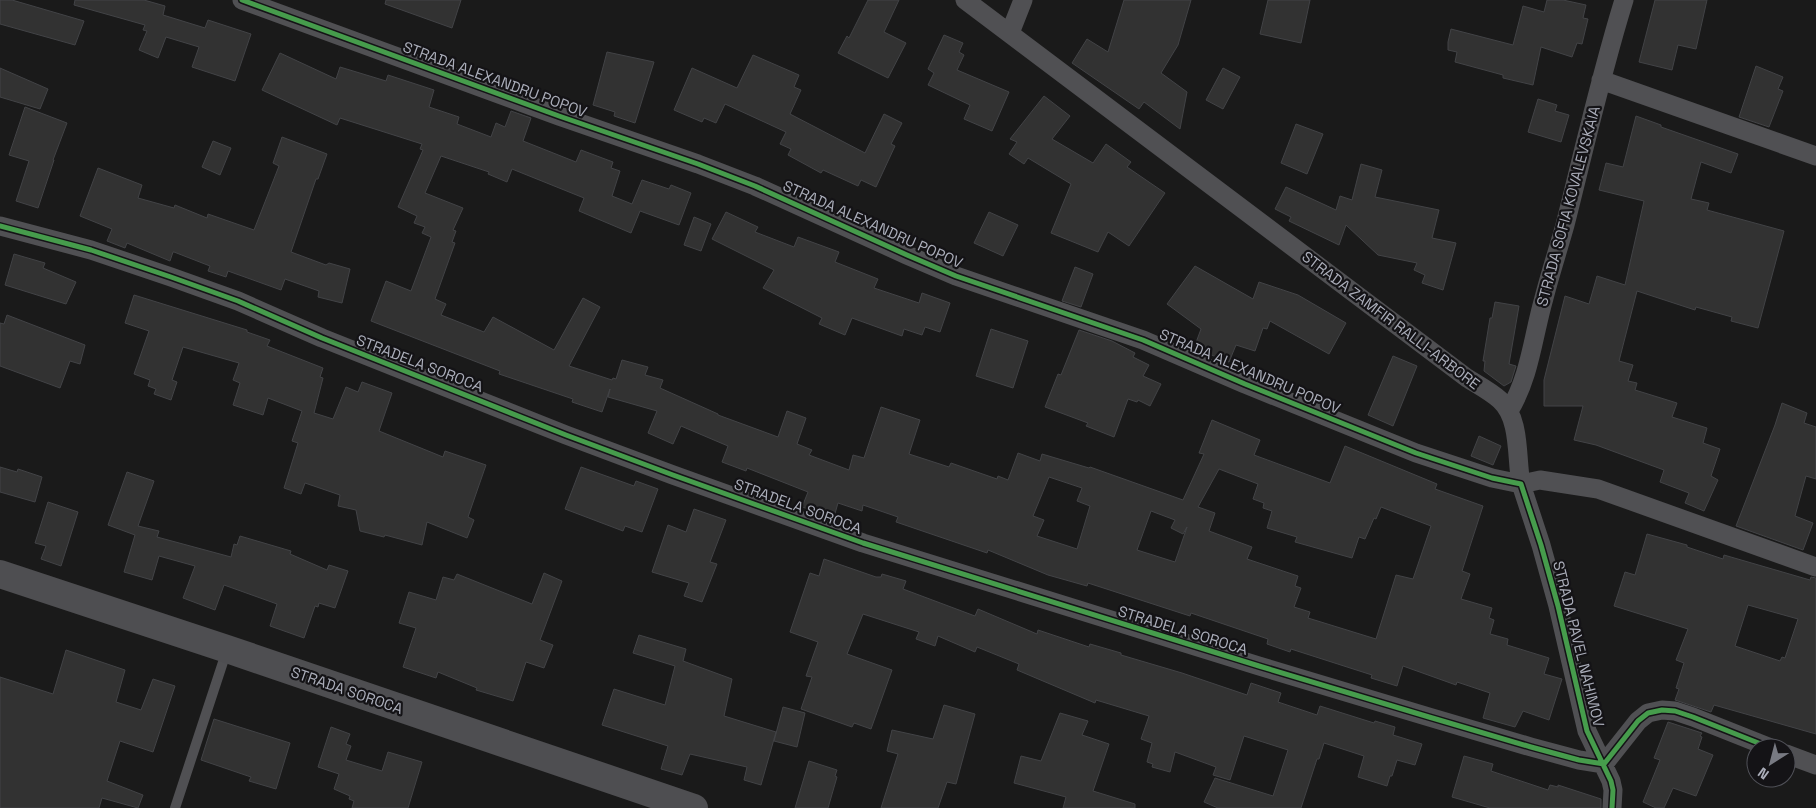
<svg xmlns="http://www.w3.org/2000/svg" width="1816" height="808" font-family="'Space Grotesk',sans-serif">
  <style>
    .building { fill: #323232; stroke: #424346; fill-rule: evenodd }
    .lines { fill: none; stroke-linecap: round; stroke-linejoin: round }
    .lane { stroke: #505053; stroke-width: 10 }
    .street { stroke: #505053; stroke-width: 19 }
    .secondary { stroke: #4e4e51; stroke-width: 28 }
    .cycleway-casing { stroke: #141316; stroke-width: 8 }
    .cycleway { stroke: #469c4c; stroke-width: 5 }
    .labels { text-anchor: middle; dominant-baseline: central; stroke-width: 4.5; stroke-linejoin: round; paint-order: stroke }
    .street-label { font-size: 15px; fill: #abaeba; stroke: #141316 }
  </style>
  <rect width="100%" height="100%" fill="#1a1a1a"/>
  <!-- building -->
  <path class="building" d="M0,0H12L84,21L75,45L0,24Z
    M75,0H144L165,6L163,15L205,28L208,20L251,34L235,81L192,67L199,47L166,37L158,58L139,50L147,31L143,30L145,25L74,5Z
    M386,0H461L452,28L385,4Z
    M868,0H899L884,32L906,43L888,78L838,53L847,36L849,38Z
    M1124,0H1191L1178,45L1161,73L1187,92L1180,129L1144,102L1139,109L1072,63L1087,39L1108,52Z
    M1268,0H1310L1301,43L1260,34Z
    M1547,0H1563L1586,5L1583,18L1588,19L1582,44L1577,43L1572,57L1541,47L1533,85L1503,78V75L1455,62L1457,52L1448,50V42L1451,29L1513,45L1523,6L1544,12Z
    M1655,0H1707L1696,49L1678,45L1672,70L1639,62Z
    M944,35L963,43L959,52L964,55L957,70L1009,92L992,131L964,119L970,105L928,85L934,73L928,69Z
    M607,52L654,62L635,123L614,116L615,112L593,105Z
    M280,53L336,79L340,67L386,81L388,75L434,90L429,107L459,117L457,124L491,137L496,123L505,127L511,111L531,118L523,141L576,162L581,150L613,162L611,168L620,171L612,196L632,204L642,180L669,189L671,185L691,193L679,225L640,211L631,233L579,211L584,198L512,169L507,182L488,174L489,172L441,156L425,193L463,208L453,230L456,231L452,242L455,243L435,299L446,304L441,315L484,332L493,317L554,350L583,298L600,307L569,366L612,380L613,378L616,379L622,360L648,367L645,375L663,380L660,388L718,414V415L778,437L787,411L806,418L797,444L812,450L809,455L849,470L853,455L864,458L881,407L920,420L909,454L949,467L951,463L997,479L998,476L1008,480L1018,453L1040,461L1042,454L1089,468L1090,467L1183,500L1204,454L1199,453L1212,420L1260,440L1254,455L1330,483L1345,446L1437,484L1435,489L1483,506L1462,571L1470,574L1461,599L1492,608L1489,618L1494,620L1490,634L1508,639L1507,645L1549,658L1544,674L1562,679L1549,720L1523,711L1515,727L1483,718L1490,693L1457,682L1456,685L1403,666L1397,686L1371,678L1372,675L1291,649L1290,652L1267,644L1268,639L1191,613L1190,616L1088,583L1087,586L1048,575L988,550L987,553L896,522L898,517L863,505L862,511L838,503L834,517L802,507L808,492L747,468L746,471L722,462L728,446L681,426L673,444L648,433L657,411L608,397L610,389L602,412L572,402L573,399L499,374L500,371L371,321L386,281L411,291L431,237L422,233L425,227L414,223L417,216L398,207L423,150L420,149L422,144L340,118L337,125L262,90ZM1219,469L1258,484L1253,499L1264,503L1263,508L1272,511L1267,528L1297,537L1295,542L1352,558L1359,537L1365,539L1374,518L1376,519L1381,507L1431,526L1413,579L1396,575L1376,639L1308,618L1310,612L1294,607L1301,588L1295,586L1298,576L1247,559L1252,547L1209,531L1215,513L1198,507ZM1049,477L1082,488L1077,501L1090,506L1077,549L1037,536L1044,520L1033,516ZM1151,511L1175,520L1171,528L1183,534L1187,527L1175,562L1137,550Z
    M753,55L799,75L794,87L801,90L790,114L865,153L884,114L902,123L891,144L895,146L876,187L861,180L858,186L823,170L821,173L788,155L791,149L780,144L786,132L725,104L716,123L704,118L702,122L674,110L692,68L737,88Z
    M1756,66L1783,77L1778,89L1783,91L1769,127L1739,117Z
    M0,68L48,89L40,109L0,97Z
    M1223,68L1240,77L1223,109L1206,100Z
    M1044,96L1070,116L1052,139L1093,163L1106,144L1131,162L1127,167L1165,193L1129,246L1108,232L1098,252L1051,233L1071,184L1028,158L1024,164L1009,154L1017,142L1010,139Z
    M1538,99L1557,105L1555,111L1569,115L1561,142L1528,132Z
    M25,107L67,123L53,160H54L38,208L16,201L29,161L9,155Z
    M1636,116L1661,125V127L1738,154L1731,173L1701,162L1691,199L1709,203L1707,210L1784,231L1758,328L1731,321L1732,317L1696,307L1695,310L1637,291L1619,361L1633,365L1628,381L1637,383L1635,390L1677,403L1672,417L1707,428L1703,443L1720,449L1711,476L1718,480L1704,511L1685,503L1689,493L1660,482L1664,470L1596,445L1574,440L1583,406H1544V380L1565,296L1589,304L1597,276L1625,285L1644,201L1599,190L1606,163L1623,167Z
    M1296,124L1323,134L1307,174L1281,163Z
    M282,137L327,154L318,179H316L291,252L326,265L329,263L350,269L342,303L318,297L319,291L285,279L281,290L228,271L226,277L208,271L210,266L174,252H173L170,261L127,243L125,248L107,241L112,229L80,216L98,168L142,185L138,198L174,208L175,205L207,218L208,214L254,230L279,166L273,163Z
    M213,141L231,148L220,175L202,167Z
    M1361,164L1382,170L1375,197L1439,210L1432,238L1456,243L1443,290L1422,283L1425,275L1414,270L1417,263L1378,255L1346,225L1339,245L1289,221L1291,217L1275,209L1286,187L1336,210L1340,196L1352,200Z
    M726,212L758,227L755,232L794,247L798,237L839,252L835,262L878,279L874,288L919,303L922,293L950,303L940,332L925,327L922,335L904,329L902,336L852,318L845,335L819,324L822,318L763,288L774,270L712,239Z
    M989,212L1018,225L1003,256L974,243Z
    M694,217L711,224L701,251L684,245Z
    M14,254L45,263L43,268L76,282L66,304L5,285Z
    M1195,266L1253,299L1259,282L1298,295L1346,323L1329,354L1270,321L1267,329L1263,328L1255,351L1236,345L1229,362L1194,348L1201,329L1167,304Z
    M1075,267L1093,274L1081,307L1062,301Z
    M134,295L247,330V332L270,340L267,346L323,368L320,377L323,378L314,413L333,419L346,387L358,392L362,382L392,393L379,431L443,457L445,451L486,465L468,517L474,520L467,538L427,522L422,545L385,535L384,537L360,531L356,510L338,506L340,495L305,483L301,494L284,488L298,443L292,441L302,411L268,398L263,415L233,405L240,383L233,380L239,363L183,347L172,380L177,382L171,400L154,394L156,389L148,386L150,380L134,374L149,331L125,323Z
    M1495,302L1519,306L1509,364L1516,366L1511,382L1504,386L1484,371L1485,361H1483L1490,318H1492Z
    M7,315L85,345L80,364L70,361L60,388L0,366V323L4,324Z
    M991,329L1028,341L1013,388L976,376Z
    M1079,330L1112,341L1135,353L1133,357L1149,365L1143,376L1161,384L1150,406L1138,400L1137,402L1128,399L1114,437L1086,426L1088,423L1045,407L1058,374L1061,375Z
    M1393,356L1417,366L1393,426L1368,415Z
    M1782,403L1807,413L1804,423L1816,427V479L1806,476L1795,516L1813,523L1803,550L1736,526L1775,425Z
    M1479,436L1501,446L1493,465L1471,456Z
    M0,467L17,472L18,469L42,477L35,502L0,492Z
    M581,467L634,486L636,481L658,489L642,532L625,526L623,531L565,509Z
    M127,472L154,481L138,526L159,531L157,537L231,557L234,544L237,545L240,536L291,551L290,554L327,570L329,565L348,571L335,608L319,603L318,607L315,606L304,638L270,626L277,604L224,585L215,610L183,598L195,566L159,556L152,580L124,572L135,535L108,525Z
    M48,502L78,512L61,566L41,559L46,546L35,543Z
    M694,509L726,520L710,562L717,564L702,602L684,596L689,583L652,572L668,525L686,532Z
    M1647,534L1687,545V547L1723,559L1724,555L1810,580L1811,577L1816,578V734L1714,705L1711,712L1675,700L1679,689L1676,688L1684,663L1676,660L1688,629L1614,606L1625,572L1635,575ZM1748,605L1798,619L1785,658L1782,657L1780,661L1735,646Z
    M824,559L876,577H881L882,574L906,581L903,589L975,616L978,609L1037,634L1038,630L1089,647L1090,644L1121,653V655L1182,673L1247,695L1251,683L1281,693L1278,702L1317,715L1320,706L1374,723L1375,721L1395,727L1393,735L1422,744L1415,765L1397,760L1392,776H1390L1387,786L1358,777L1364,756L1324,743L1319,759H1317L1301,808H1218L1204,802L1215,778L1273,796L1288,750L1244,736L1230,780L1213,775L1216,767L1175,752L1170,772L1152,767L1153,764L1147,762L1152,743L1141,739L1149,716L1096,700L1095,703L1017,670L1019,664L977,647L975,652L938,636L935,646L916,639L919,632L863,614L847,654L892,670L871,729L854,723L852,727L801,709L812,677L806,676L818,642L790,632L810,573L819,576Z
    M544,573L562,581L540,640L553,645L544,668L526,662L513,701L476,690L477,688L438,672L436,678L403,667L416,628L399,623L409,592L436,600L443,577L454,580L457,574L532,604Z
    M639,635L686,649L683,661L732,679L724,716L776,732L761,785L744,780L747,767L690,754L682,775L661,769L668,746L602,725L614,689L665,705L675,666L633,653Z
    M66,650L125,670L116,702L141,710L153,679L175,686L153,752L120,741L107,781L143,795L138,808L102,798L99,808H0V677L53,694Z
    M944,705L975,714L956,784L947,782L938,808H881L898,754L887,751L892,730L933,739Z
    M783,707L805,713L797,747L774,741Z
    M1060,713L1088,721L1082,735L1109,744L1093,791L1135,804V808H1063L1066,797L1014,783L1021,756L1041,761Z
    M214,719L290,743L276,789L249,781L251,777L201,760Z
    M1668,722L1702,733L1700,736L1702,737L1698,749L1713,755L1696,796L1673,788L1664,808H1656L1643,802L1660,760L1654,758Z
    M331,727L350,734L346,744L351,746L346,760L382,771L388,752L422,762L408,808H352L354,801L349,799L350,796L334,789L339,774L318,767Z
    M1464,756L1493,764L1491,771L1548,790L1550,785L1558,787V785L1601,799V808H1490L1452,797Z
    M809,761L837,770L835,776L837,777L828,808H795Z"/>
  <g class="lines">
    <!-- lane -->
    <path class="lane" d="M175,808L227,650"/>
    <!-- street -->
    <path class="street" d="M242,0L559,116L698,164L755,186L907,255L956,276L1143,340L1245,384L1416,453L1492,478L1521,484L1541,545L1558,606L1587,731L1611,781L1613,790L1612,808
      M965,0L1467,378C1478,385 1490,391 1500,400C1521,419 1516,457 1521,484L1540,480L1598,489L1816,567
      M1010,33L1023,0
      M1601,80L1816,156
      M0,226L91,250L171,277L238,301L322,338L566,435L673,475L863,543L1259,666L1429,717L1531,747L1579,760L1604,764L1638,721L1648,713L1662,710L1675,711L1693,717L1771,748
      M1509,411C1530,377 1533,336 1544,298C1550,274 1558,250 1565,225C1584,150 1601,74 1624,0
      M1786,754L1816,765"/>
    <!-- secondary -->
    <path class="secondary" d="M0,574L227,649L694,808"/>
    <!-- cycleway casing -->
    <g class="cycleway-casing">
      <path id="cycleway" d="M242,0L559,116L698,164L755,186L907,255L956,276L1143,340L1245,384L1416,453L1492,478L1521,484L1541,545L1558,606L1587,731L1611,781L1613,790L1612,808
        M0,226L91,250L171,277L238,301L322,338L566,435L673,475L863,543L1259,666L1429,717L1531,747L1579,760L1604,764L1638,721L1648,713L1662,710L1675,711L1693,717L1771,748"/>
    </g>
    <!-- cycleway -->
    <use href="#cycleway" class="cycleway"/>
  </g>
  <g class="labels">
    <!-- street labels -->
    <g class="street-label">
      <text transform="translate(495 79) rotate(20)">STRADA ALEXANDRU POPOV</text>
      <text transform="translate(1568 206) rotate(-75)">STRADA SOFIA KOVALEVSKAIA</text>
      <text transform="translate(873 224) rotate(24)">STRADA ALEXANDRU POPOV</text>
      <text transform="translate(1391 320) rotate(37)">STRADA ZAMFIR RALLI-ARBORE</text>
      <text transform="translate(420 363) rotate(21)">STRADELA SOROCА</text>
      <text transform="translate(1250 371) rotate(23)">STRADA ALEXANDRU POPOV</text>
      <text transform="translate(798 506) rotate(20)">STRADELA SOROCА</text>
      <text transform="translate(1183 630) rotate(17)">STRADELA SOROCА</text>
      <text transform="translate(1579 644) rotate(76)">STRADA PAVEL NAHIMOV</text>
      <text transform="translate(347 690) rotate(19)">STRADA SOROCA</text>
    </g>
  </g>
  <!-- north arrow -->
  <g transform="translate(1771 763) rotate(216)"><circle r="24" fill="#141316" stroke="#505158"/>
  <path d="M0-4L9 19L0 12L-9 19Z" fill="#787a82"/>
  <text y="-8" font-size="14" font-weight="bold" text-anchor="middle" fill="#abaeba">N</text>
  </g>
</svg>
